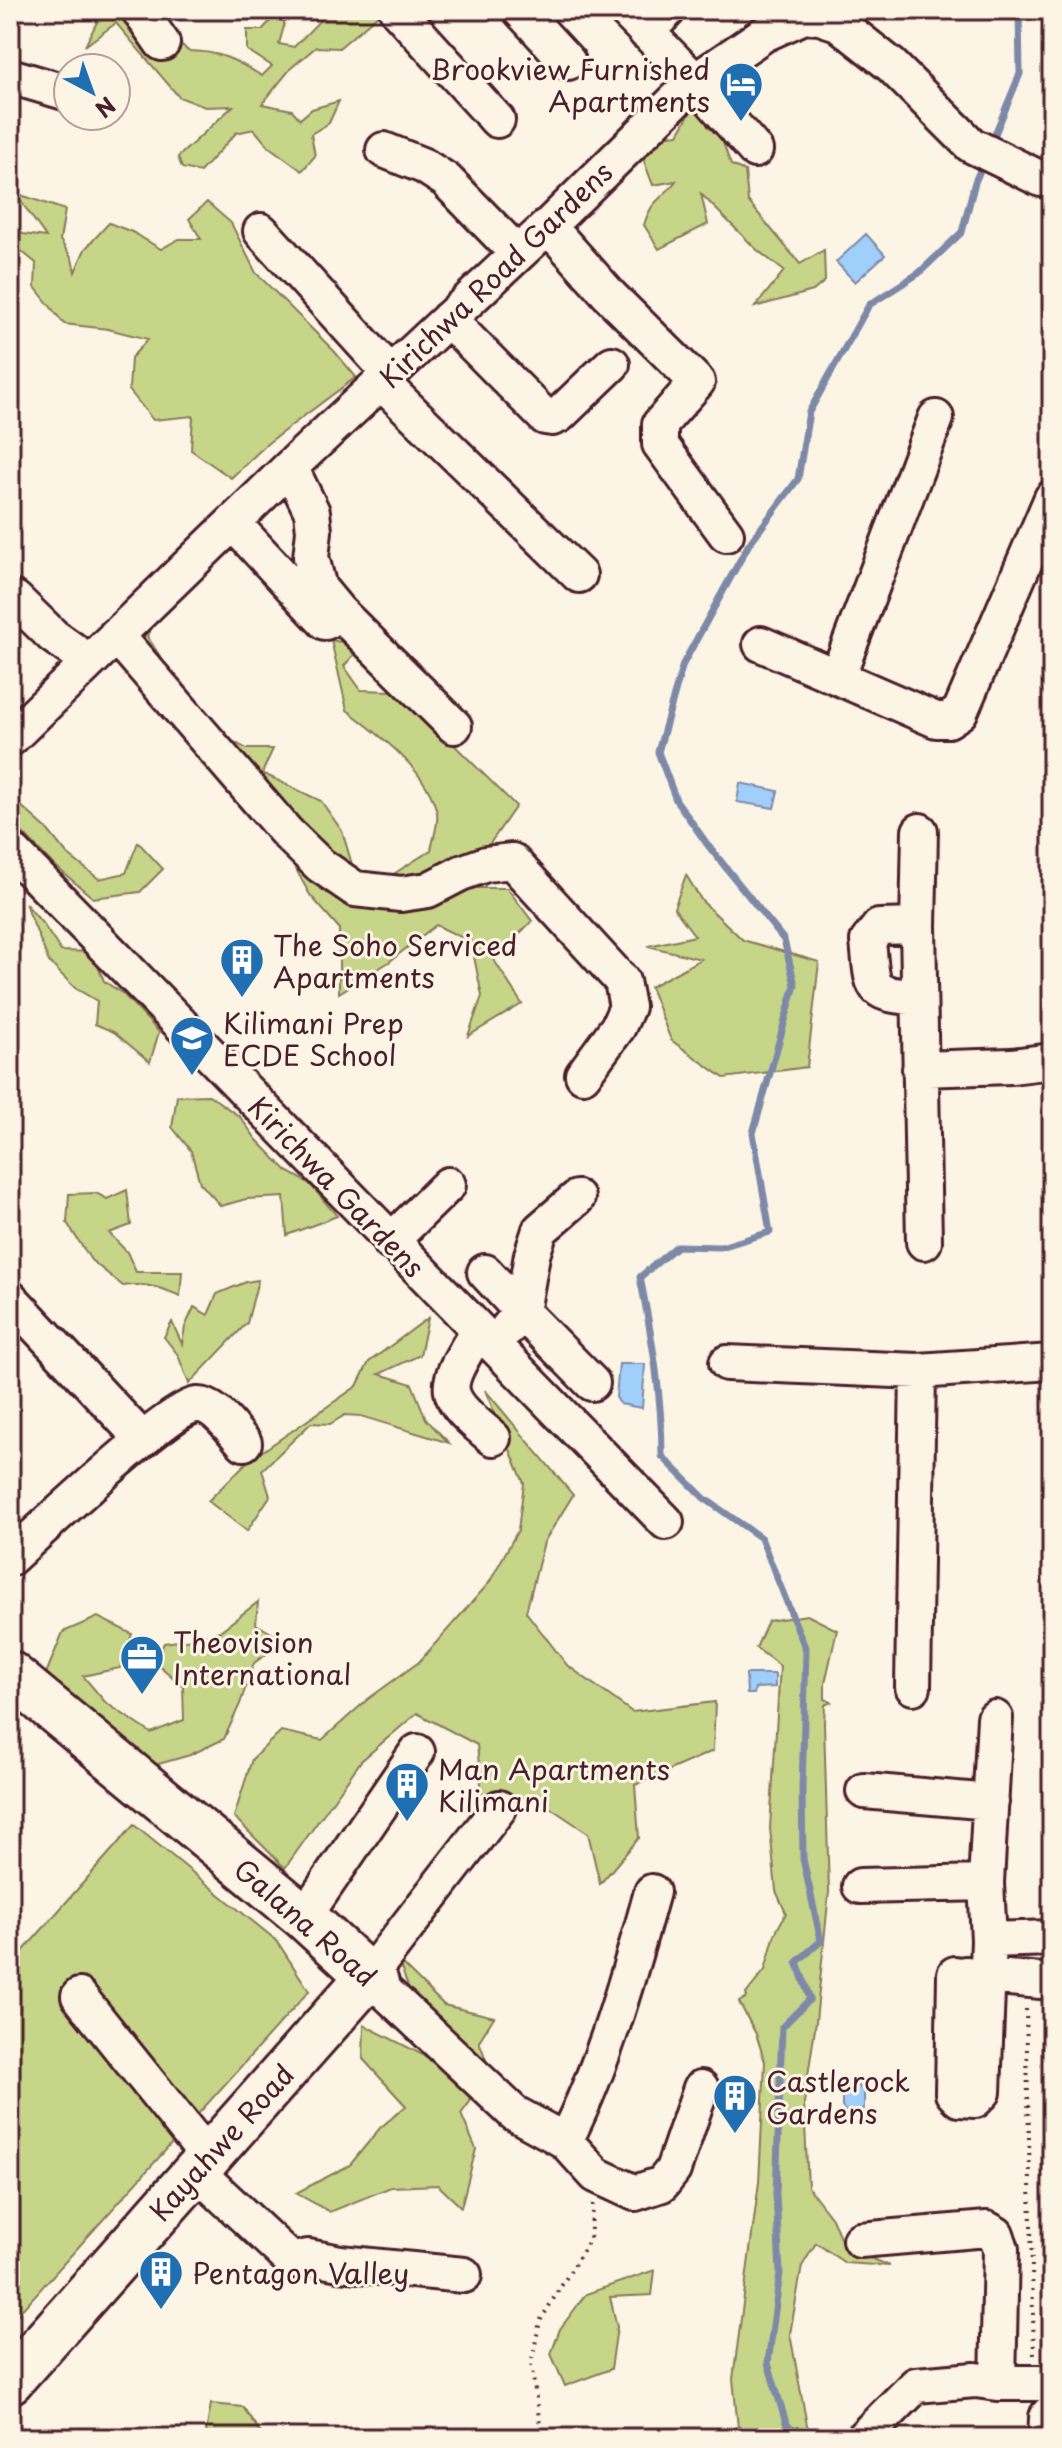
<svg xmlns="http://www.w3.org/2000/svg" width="1062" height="2448" font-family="'Playpen Sans',sans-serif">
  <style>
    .green { fill: #c7d589; stroke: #887a5a; stroke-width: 2 }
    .water { fill: #a0cffc; stroke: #7e89a8; stroke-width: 2 }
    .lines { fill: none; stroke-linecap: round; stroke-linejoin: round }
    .stream { stroke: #7e89a8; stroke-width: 7 }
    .minor-casing { stroke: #4a1f2b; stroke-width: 40 }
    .major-casing { stroke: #4a1f2b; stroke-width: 50 }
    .path { stroke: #4a1f2b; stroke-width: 4; stroke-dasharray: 2 6; stroke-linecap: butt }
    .minor { stroke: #fcf5e5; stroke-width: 34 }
    .major { stroke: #fcf5e5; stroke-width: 44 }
    .labels { text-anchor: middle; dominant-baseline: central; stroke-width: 6; stroke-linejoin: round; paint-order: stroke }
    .poi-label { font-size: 28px; fill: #4a1f2b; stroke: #fcf5e5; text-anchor: start }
    .street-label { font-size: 28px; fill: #4a1f2b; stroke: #fcf5e5 }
  </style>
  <rect width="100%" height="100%" fill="#fcf5e5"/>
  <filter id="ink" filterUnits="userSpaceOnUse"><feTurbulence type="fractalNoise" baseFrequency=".0125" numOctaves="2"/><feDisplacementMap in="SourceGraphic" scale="16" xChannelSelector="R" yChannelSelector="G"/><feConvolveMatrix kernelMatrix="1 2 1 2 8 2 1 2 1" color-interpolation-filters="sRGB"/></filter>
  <g filter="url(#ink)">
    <!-- green -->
    <path class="green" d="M103,10H154L161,24L188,51C219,51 236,60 262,76L272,66L247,50V30H262L275,16L272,10H285L284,26L279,44L294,47L330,10H384L339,48L316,47L291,68L262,104L292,110L300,119L312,109L339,101L329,123L311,134L315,156L302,171L268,146L254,129L236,133L200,172L182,168L178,157L233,106L205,107L179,97L116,23L85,46Z
      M729,68L733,84L707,125L722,140L731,165L745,171L748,201L800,264L824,250L825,281L813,291L755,307L784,271L756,249L701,194L708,224L659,249L644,225C652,198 661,201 676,181L653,185L642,156L660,136L678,134L694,106Z
      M15,193L65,210L60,240L72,259L75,272L85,249L109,223L132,232L161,249L179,239H201L189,219L207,202L231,223L256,273L335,352L356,377L268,443L231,478L191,450L193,416L153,420L129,390L131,358L148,339L108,329L64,324L35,287L36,263L10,242V222L23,234L46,237Z
      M162,612L147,636L165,664L172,682L220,734L247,749H273L262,773L321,801L342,831L354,871L392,875L431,850C433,839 439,823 437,813C428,770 379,735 347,710L331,640L362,646L344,666L361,690L393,691L434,725L516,806L491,842L470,888H507L532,921L494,960L522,1004L468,1036L482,996L471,942L436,925L389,962L339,993V928L310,895L291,860L248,816L158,710L141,647L132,633Z
      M10,791L19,804L46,828L67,854L99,879L126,873L138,842L163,869L140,892L93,898L53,864L10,820Z
      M686,875L702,901L743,940L819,962L807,1067L724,1078L671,1040L650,987L701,959L648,946L695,936L674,908Z
      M25,903L43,924L61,951L92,952L104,981L123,994L159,1032L150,1062L114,1032L95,1024L97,1001L75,988L49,962Z
      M209,1095L240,1117L257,1140L287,1171L309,1183L337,1216L287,1235L284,1197L246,1199L221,1206L200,1183L191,1151L172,1127L177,1096Z
      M127,1190L131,1225L109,1233L127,1252L136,1272H182L180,1296C160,1287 145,1283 123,1286L91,1260L67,1223L69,1194L96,1193L107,1199Z
      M258,1280L247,1323L189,1384L178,1355L164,1337L172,1322L182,1344L185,1327L194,1307L208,1315L217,1294L246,1282Z
      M428,1318L420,1355L379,1374L412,1384L426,1419L449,1443L361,1416L345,1415L330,1424L311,1423L262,1470L270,1496L247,1531L208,1501L247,1462L357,1386L369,1362Z
      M485,1390L573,1495L544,1542L526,1612L567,1665L632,1712L715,1702L713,1751L635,1785L639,1838L600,1884L588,1833L537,1799L482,1794L477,1745L417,1713L361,1761L285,1868L234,1817L252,1759L281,1731L322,1740L368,1699L419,1662L489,1583L518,1530L524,1483Z
      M258,1602L256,1624L285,1641L254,1663L240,1704L224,1739L190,1755L145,1768L45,1676L63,1632L98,1617L132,1634L120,1668L83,1676L105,1702L151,1733L184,1720L183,1686L155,1662L164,1643L193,1639L220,1631Z
      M807,1615L837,1630L825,1683V1699L831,1702L825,1705L824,1723L829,1892L816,2021L804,2103L808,2187L832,2218L844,2247L890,2266L845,2263L816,2243L802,2266L790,2334L807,2425L815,2438H744L738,2428L733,2379L759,2182L765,2062L756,2034L739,2002L747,1997L746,1994L765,1970L775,1934L786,1913L776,1891L770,1828L780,1666L756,1648L768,1621Z
      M134,1825L277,1941L309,1991L10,2323V1966Z
      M398,1960L444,2005L494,2017L479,2041L491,2073L461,2114L476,2149L461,2207L438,2185L391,2187L330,2212L296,2193L350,2165L380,2128L406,2106L363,2059L364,2025L427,2057L452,2031L414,2002Z
      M655,2270L652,2295L610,2297L617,2327L611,2369L565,2386L551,2354L560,2329L586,2294Z
      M211,2404L243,2407L264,2438H205Z"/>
    <!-- water -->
    <path class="water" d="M866,234L885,255L855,282L836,262Z
      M740,783L778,791L774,808L737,802Z
      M619,1364H645L642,1408L620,1404L616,1397Z
      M746,1674H775V1687L755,1688L754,1694H747Z
      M857,2084L864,2092V2109L858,2116L850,2117L842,2107V2092L849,2085Z"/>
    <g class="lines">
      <!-- stream -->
      <path class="stream" d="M990,146L1020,74L1019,10
        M799,2438L786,2423L768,2363L780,2273L776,2194L782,2027L810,1999L797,1962L821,1941L803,1859L802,1789L806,1650L761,1538L704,1498L662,1456C662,1395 652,1337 640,1277L677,1246L721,1247L770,1232L753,1133L795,985L784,940L707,844L676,800L658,752L683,664L749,544L798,479L809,412L869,305L919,273L962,232L975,182L984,161"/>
      <!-- minor casing -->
      <g class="minor-casing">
        <path id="minor" d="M139,10L162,43
          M397,10L497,120
          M520,10L568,62
          M625,10L695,81L755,150
          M646,32L668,10
          M10,76L68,93
          M384,150L424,166L446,180L517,253
          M548,226L611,297L697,382L660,424V444L726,534
          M261,231L390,373
          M448,319L545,417L552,418L559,415L612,364
          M381,382L579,575
          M290,467L312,512L314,531L311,557L319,588L338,611L454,726
          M233,523L325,622
          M15,599L53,636L88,661
          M116,635L287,833L320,865L355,889L401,894L428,890L461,873L486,864L512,861L622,981L627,1007L618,1027L583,1075
          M761,644L936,720H948L960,712L1052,498
          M838,675L936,418
          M10,739L290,467L548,226L695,81L764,34L804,16L820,17L838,23L891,65L971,145L1041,179
          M920,831L918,926L924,1242
          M10,849L666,1522
          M918,926L879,927L868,941C873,989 868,995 919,997
          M920,1069L1011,1066L1052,1061
          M390,1242L448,1185
          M485,1272L522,1312L532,1255L540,1230L577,1198
          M10,1298L142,1439
          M508,1328L522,1312L592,1383
          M478,1331C442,1390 439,1393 493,1438
          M727,1363L918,1371L1052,1362
          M10,1558C38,1533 171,1406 197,1405C216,1404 232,1431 244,1443
          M913,1687L918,1371
          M864,1791L991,1802
          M860,1886L986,1883
          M304,1917L417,1752
          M989,1940L1052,1938
          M955,1974L953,2093L959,2099L975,2100L983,2092L989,1940L986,1883L995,1718
          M965,1974L1052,1982
          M369,1976L499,1808
          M376,1983L514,2113L565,2141L596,2175L635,2193L662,2184L673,2170L701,2088
          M79,1996L208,2157
          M565,2141C605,2062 628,1978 652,1892
          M196,2171L292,2261L308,2257L340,2263L464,2275
          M860,2240L987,2229L996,2234L1001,2249L998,2383
          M863,2438L916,2385L975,2380L998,2383H1052"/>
      </g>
      <!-- major casing -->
      <g class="major-casing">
        <path id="major" d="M10,1674L304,1917L376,1983
          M10,2381L369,1976
          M1051,2438L1052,2418"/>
      </g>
      <!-- path -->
      <path class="path" d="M1026,2009L1034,2356
        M542,2438L531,2364L540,2321L590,2239L593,2204"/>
      <!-- minor -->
      <use href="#minor" class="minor"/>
      <!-- major -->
      <use href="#major" class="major"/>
    </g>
  </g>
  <!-- icons -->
  <defs>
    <g id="hotel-pin" transform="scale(2.3)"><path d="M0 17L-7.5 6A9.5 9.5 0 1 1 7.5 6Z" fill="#1f6fb2" stroke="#fcf5e5"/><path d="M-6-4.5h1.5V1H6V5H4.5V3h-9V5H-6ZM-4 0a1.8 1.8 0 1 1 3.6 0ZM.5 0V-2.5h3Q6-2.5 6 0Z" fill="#fff"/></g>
    <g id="building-pin" transform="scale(2.3)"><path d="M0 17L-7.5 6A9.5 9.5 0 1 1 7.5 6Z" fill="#1f6fb2" stroke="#fcf5e5"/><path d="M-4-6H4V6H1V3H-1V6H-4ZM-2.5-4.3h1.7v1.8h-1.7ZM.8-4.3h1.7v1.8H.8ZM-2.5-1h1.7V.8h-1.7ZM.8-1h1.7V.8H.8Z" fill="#fff"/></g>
    <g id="school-pin" transform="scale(2.3)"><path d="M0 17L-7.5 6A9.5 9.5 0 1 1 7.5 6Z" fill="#1f6fb2" stroke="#fcf5e5"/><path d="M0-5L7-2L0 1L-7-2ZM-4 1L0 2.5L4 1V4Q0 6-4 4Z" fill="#fff"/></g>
    <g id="office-pin" transform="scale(2.3)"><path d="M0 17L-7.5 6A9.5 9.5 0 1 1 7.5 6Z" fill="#1f6fb2" stroke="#fcf5e5"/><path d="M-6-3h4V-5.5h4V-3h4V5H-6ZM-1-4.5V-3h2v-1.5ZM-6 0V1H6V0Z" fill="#fff"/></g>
  </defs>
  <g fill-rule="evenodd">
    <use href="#hotel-pin" x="741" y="84"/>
    <use href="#building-pin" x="242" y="960"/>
    <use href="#school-pin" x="192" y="1038"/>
    <use href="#office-pin" x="142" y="1657"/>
    <use href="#building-pin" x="407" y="1784"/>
    <use href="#building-pin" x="735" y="2096"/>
    <use href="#building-pin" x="161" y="2272"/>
  </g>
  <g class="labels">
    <!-- poi labels -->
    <g class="poi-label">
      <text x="710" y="68" text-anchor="end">Brookview Furnished<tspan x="710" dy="32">Apartments</tspan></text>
      <text x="273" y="944">The Soho Serviced<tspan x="273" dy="32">Apartments</tspan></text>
      <text x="223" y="1022">Kilimani Prep<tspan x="223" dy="32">ECDE School</tspan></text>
      <text x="173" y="1641">Theovision<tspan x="173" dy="32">International</tspan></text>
      <text x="438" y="1768">Man Apartments<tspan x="438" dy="32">Kilimani</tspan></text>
      <text x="766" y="2080">Castlerock<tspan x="766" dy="32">Gardens</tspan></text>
      <text x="192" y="2272">Pentagon Valley</text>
    </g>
    <!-- street labels -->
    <g class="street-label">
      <text transform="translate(495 274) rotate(-44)">Kirichwa Road Gardens</text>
      <text transform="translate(337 1186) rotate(46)">Kirichwa Gardens</text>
      <text transform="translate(306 1922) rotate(41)">Galana Road</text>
      <text transform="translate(221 2142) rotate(-48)">Kayahwe Road</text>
    </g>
  </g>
  <!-- margin -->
  <rect width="1062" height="2448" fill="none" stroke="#fcf5e5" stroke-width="40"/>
  <rect x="20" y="20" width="1022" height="2408" fill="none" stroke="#4a1f2b" stroke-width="3" filter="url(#ink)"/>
  <!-- north arrow -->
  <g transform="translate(92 92) rotate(139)"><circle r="38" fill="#fcf5e5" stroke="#b59f9b" stroke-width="2"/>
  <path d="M0-6L14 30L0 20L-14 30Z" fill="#1f6fb2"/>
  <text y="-12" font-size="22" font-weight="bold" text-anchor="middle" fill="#4a1f2b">N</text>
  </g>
</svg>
